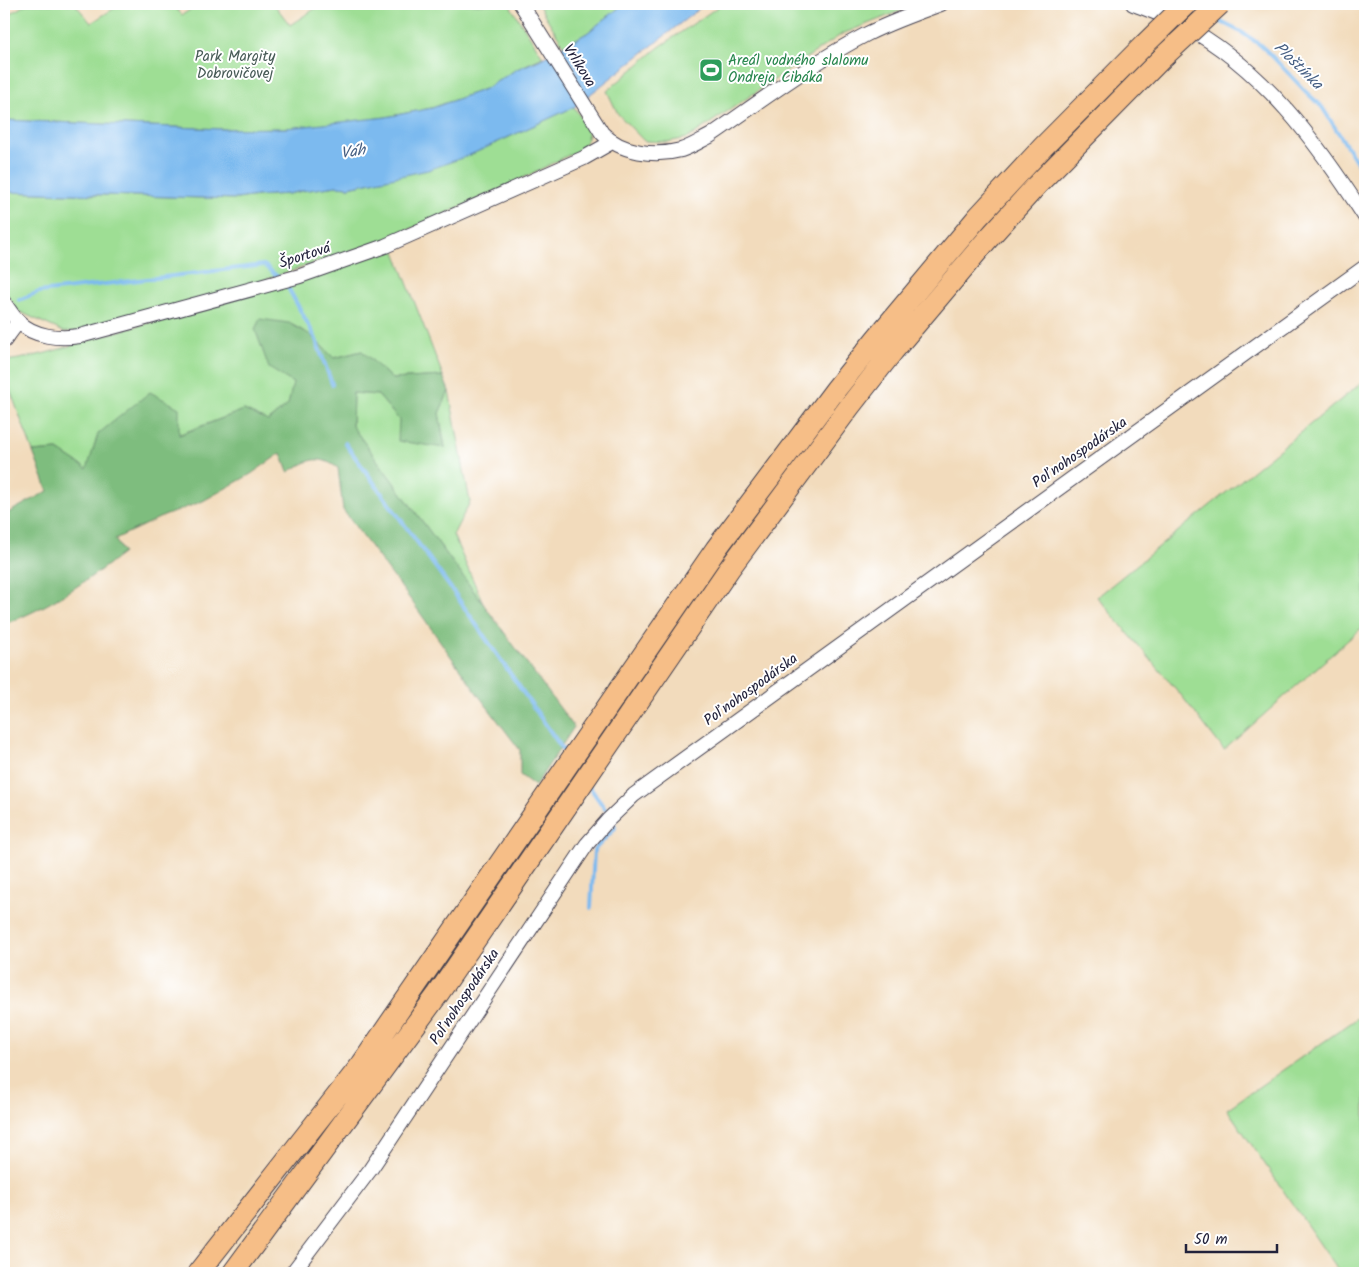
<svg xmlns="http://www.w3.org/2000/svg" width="1369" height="1277" font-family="Kalam,sans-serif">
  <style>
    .green { fill: #9ede94; stroke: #608068 }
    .forest { fill: #7ebd7e; stroke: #50705c }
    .water { fill: #7cbaef; stroke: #4f6e95 }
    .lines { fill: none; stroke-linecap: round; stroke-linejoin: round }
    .stream { stroke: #7cbaef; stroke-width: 4 }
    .minor-casing { stroke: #413e4e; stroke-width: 16 }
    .highway-casing { stroke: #413e4e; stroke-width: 23 }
    .minor { stroke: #fff; stroke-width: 14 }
    .highway { stroke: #f6be87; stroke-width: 21 }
    .highway-bridge-casing { stroke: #413e4e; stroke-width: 23; stroke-linecap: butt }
    .highway-bridge { stroke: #f6be87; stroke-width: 21 }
    .labels { text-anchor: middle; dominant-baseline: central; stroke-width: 4; stroke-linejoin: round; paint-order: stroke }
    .park-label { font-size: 15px; fill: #475a56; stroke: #fff }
    .leisure-label { font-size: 15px; fill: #27864d; stroke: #fff; text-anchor: start }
    .street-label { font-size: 15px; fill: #22223b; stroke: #fff }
    .water-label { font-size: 16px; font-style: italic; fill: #465f83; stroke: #fff }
  </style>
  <rect width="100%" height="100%" fill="#fff"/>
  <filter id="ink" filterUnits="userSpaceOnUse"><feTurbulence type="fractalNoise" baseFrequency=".02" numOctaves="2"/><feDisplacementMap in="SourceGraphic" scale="10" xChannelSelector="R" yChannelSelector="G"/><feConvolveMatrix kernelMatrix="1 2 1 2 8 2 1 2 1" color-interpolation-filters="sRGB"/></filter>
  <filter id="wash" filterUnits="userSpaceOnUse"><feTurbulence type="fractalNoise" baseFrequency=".0096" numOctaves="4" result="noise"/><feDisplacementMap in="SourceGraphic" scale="20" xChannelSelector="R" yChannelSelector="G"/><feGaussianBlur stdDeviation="1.12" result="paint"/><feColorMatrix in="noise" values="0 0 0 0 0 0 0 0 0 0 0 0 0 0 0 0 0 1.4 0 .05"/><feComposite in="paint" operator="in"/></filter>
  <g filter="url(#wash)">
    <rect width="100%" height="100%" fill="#f2dbbc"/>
    <!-- green -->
    <path class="green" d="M26,4H75L91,23L121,4H172L182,15L199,4H274L290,25L322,4H509L543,57L517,69L485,89L432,108L386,117L356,121L287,128L222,129L4,120V18Z
      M538,4H624L587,33L564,46Z
      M722,4H918L842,34L688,138L667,142L644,141L618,114L607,91L658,48Z
      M574,107C584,123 596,134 579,150L501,189L388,239L264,280L84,331L64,332L18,311L9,298L4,287V192L237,199L257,196L288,194L302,191L337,186L349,187L428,169L470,155Z
      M394,249L443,376L392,379L362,351L334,358L309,334L288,405L268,421L244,410L87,469L58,450L33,452L4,374L5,361C42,357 77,343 112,333C207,308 300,278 394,249Z
      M1365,380V625L1224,750L1181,695L1097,597Z
      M449,391L470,502L453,535L484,605L352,426L353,393L378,395L399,420L445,447L439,413Z
      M1365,1013V1273H1340L1227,1109Z"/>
    <!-- forest -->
    <path class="forest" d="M260,319L289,323L309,334L334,358L362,351L392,379L443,376L449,391L439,413L445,448L398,441L399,420L378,395L353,393L352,426L574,727L535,786L520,775V750L479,696L413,603L343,510L338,468C317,453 308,461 288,472L281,453L251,474L203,501L159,518L115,539L123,553C87,581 47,609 4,624V515L48,491L33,452L58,450L87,469L98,434L150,392L179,408V435L244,410L268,421L288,405L293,383L269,368L255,329Z"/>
    <!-- water -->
    <path class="water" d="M624,4H705L574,107L470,155L428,170L349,187L337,186L302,191L288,194L257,196L237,199L4,192V120L222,129L287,128L386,117L432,108L485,89L517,69L539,60L587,33Z"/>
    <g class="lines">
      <!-- stream -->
      <path class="stream" d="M1213,18L1241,32L1259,44L1271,55L1306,92L1322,107L1365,175
        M286,284L315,337L332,384
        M19,300L39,292L264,265L279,278
        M345,443L455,594L566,754
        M589,786L605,809
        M591,908L594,850L615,828L614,824"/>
    </g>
  </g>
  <g filter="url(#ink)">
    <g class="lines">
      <!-- minor casing -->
      <g class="minor-casing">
        <path id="minor" d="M521,4L602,133C621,153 655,157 681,150C691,147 700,141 710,136C761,101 811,63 867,34C891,22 916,13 941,4
          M1133,4C1150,10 1167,17 1183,25C1263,68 1317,142 1365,217
          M4,303C9,309 13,317 19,322C34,337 59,339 80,336L300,276L385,246L584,158L612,142
          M4,341L18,322
          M292,1273L370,1170L587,844L608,820L634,795L1365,267"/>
      </g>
      <!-- highway casing -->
      <g class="highway-casing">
        <path id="highway" d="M198,1273L362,1064L716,549L836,389L876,339L978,217L1043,147L1144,45
          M233,1273L438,994L729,569L850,406L893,351L986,241L1037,185L1164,56"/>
      </g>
      <!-- minor -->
      <use href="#minor" class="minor"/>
      <!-- highway -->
      <use href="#highway" class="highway"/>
      <!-- highway-bridge casing -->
      <g class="highway-bridge-casing">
        <path id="highway-bridge" d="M1144,45L1186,4
          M1164,56L1220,4"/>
      </g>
      <!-- highway-bridge -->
      <use href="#highway-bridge" class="highway-bridge"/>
    </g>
  </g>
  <!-- icons -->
  <defs>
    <g id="stadium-square" transform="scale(1.25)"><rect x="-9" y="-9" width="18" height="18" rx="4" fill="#2e9e5b" stroke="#fff"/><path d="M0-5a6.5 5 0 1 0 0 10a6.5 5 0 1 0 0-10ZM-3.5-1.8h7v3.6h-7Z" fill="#fff"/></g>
  </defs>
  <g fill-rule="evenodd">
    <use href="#stadium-square" x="711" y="70"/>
  </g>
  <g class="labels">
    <!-- park labels -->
    <g class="park-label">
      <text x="235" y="57">Park Margity<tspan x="235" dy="17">Dobrovičovej</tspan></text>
    </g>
    <!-- leisure labels -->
    <g class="leisure-label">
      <text x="728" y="61">Areál vodného slalomu<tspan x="728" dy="17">Ondreja Cibáka</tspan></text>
    </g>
    <!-- street labels -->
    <g class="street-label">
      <text transform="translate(579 66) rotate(58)">Vrlíkova</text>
      <text transform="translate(305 256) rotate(-18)">Športová</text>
      <text transform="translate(1080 453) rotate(-35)">Poľnohospodárska</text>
      <text transform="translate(751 690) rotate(-36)">Poľnohospodárska</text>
      <text transform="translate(465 997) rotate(-56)">Poľnohospodárska</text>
    </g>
    <!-- water labels -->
    <g class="water-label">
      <text transform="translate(1298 66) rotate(44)">Ploštínka</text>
      <text transform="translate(353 152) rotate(-9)">Váh</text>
    </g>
  </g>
  <!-- margin -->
  <rect width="1369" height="1277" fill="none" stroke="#fff" stroke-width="20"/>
  <!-- scale -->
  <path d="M1186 1244v8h91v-8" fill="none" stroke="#22223b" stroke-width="2.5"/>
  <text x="1194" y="1244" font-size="15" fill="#22223b" stroke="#ffffff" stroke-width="4" paint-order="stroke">50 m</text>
</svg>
